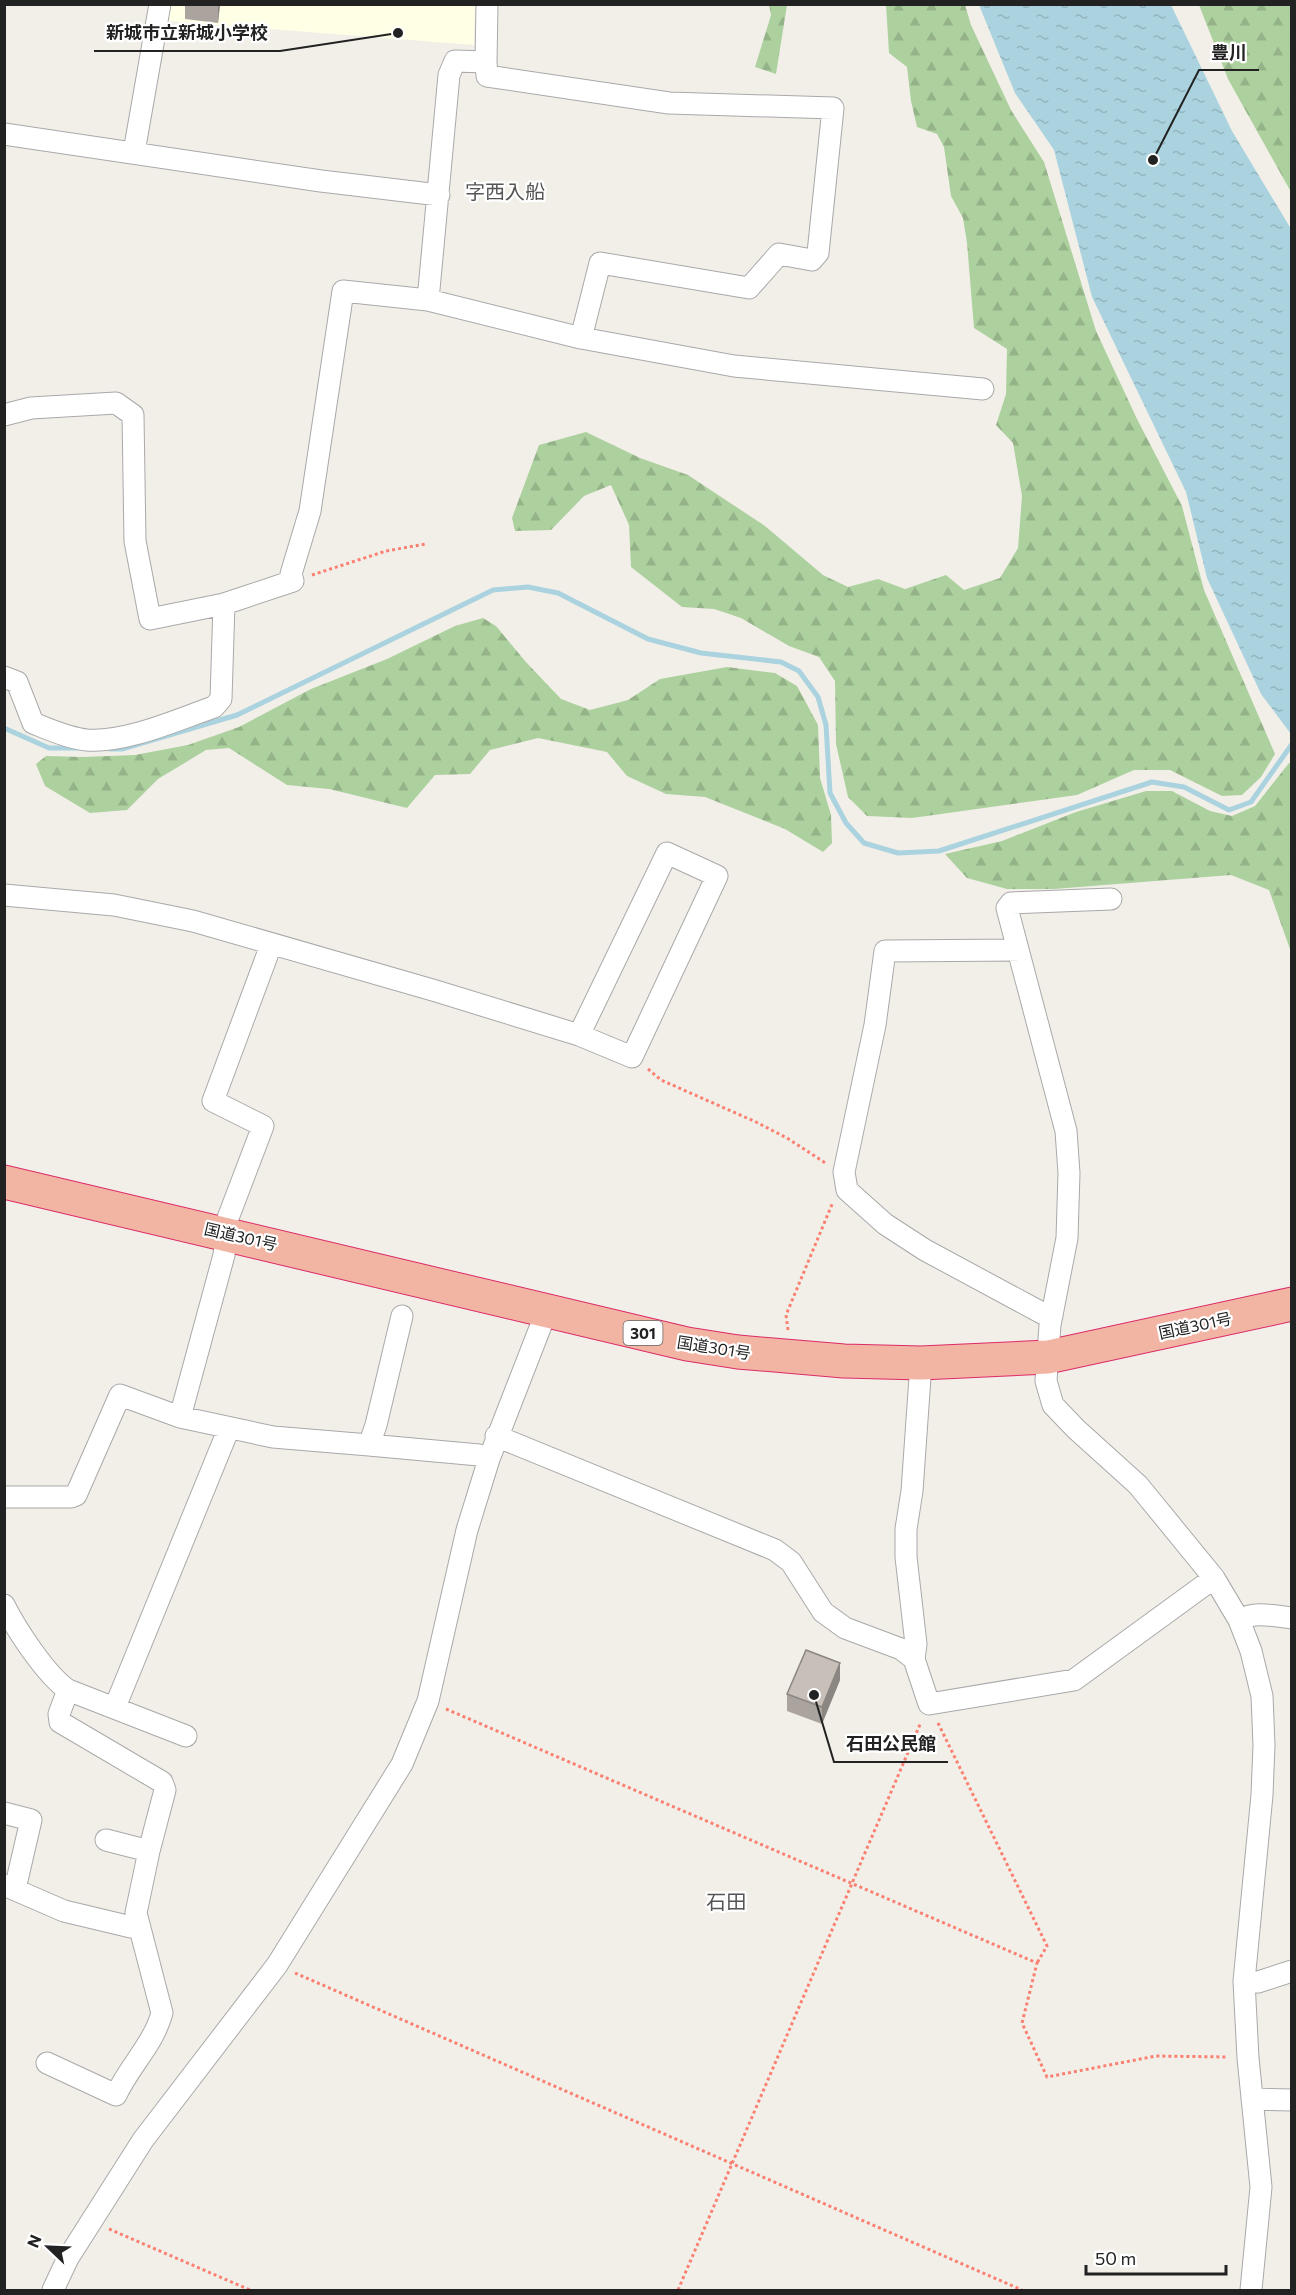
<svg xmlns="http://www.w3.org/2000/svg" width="1296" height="2295" font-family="Commissioner,'Noto Sans JP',sans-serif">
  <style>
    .education { fill: #ffffe5 }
    .forest { fill: url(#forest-firs) }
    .water { fill: url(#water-ripples) }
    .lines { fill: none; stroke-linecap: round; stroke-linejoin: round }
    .stream { stroke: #aad3df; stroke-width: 5 }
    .minor-casing { stroke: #a9a9a9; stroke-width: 23 }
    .trunk-casing { stroke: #dc2a67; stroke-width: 35 }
    .path { stroke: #fa8072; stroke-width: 3; stroke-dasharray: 3 3; stroke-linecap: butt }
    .minor { stroke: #fff; stroke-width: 21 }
    .trunk { stroke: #f2b4a3; stroke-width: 33 }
    .wall { fill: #aba49e }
    .shaded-wall { fill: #8b8681 }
    .building { fill: #c7bfb8; stroke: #8b8681; stroke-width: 1.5 }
    .labels { text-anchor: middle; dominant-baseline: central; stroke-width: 4.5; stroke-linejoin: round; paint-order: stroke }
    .shield { fill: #fff; stroke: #646464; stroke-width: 1.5 }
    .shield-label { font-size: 15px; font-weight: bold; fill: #222 }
    .street-label { font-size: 16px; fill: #222; stroke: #fff }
    .quarter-label { font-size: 20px; fill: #555; stroke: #fff }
    .leader { fill: none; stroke: #222; stroke-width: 2 }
    .callout-dot { fill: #222; stroke: #fff; stroke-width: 2 }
    .callout-label { font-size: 18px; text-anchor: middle; font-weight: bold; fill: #222; stroke: #fff; stroke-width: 4.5; stroke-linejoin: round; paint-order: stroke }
  </style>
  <defs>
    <pattern id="forest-firs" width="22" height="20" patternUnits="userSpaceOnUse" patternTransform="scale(1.5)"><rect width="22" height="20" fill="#add19e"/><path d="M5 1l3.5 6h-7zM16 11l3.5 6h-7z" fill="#95b388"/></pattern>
    <pattern id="water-ripples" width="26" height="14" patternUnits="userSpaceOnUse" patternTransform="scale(1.5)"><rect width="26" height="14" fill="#aad3df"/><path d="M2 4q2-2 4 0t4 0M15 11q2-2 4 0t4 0" fill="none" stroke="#92b5bf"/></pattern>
  </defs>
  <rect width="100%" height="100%" fill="#f2efe9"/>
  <!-- education -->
  <path class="education" d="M170,5H475L474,45L168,21Z"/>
  <!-- forest -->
  <path class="forest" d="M769,5H787L776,74L755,67L771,15Z
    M886,5H965L971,25L1011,110L1044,162L1096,331L1137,419L1182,506L1204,590L1275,754L1261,777L1242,795L1222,796L1170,770H1134L1077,795L912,818L867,816L848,797L836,744L835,681L819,657L789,646L741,618L714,609L682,607L631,567L629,525L611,485L584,496L551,530L515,531L512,518L539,445L586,432L640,458L688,475L765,526L823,575L848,587L878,579L905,589L946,575L964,590L1000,578L1018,548L1022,496L1013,443L996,425L1006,394L1007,349L974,328L967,243L963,218L951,196L944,147L937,134L917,127L911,101L907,67L889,53Z
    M1199,5H1291V192L1228,79Z
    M483,618L496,626L525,661L561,699L590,710L628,700L660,679L727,667L775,673L797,686L818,725L820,778L831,815L832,843L823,852L785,829L705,797L666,794L627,776L607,752L538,738L490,750L470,774L435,775L407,808L329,789L287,785L229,748L206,750L158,779L127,810L90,813L45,786L36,764L46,756L83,757L135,755L188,745L239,727L311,689L387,659L455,626Z
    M1289,763L1292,765L1291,952L1269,890L1231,875L1054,889H1007L967,878L945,854L1002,841L1076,812L1146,791H1172L1210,811L1232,816L1255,806Z"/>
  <!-- water -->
  <path class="water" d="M979,5H1171L1232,131L1291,229V734L1261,694L1207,578L1186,492L1092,297L1054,150L1015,93Z"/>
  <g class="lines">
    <!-- stream -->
    <path class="stream" d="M4,728L49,748H79
      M110,749H122L237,715L493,590L528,587L558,593L648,639L701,653L781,662L799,671L818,697L826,725L830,793L846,823L864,843L898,853L939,851L1152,782L1184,787L1229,810L1251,802L1292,744"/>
    <!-- minor casing -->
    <g class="minor-casing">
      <path id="minor" d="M486,62L487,4
        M4,134L321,181L439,195
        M134,152L160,4
        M581,338L600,263L749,288L779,254L812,260L818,253L833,108L669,103L487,76L486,62L455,61L449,75L428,300L581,338L734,366L983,389
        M4,415L31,408L116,403L133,415L135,541L150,619L224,604L293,581L291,574L310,511L343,291L428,300
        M4,677L17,682L33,723C51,730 68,738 87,740C126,743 176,720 214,707L221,699L224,604
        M4,895L114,905L193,921L436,991L579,1035L632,1057L717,876L667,853L579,1035
        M1111,899L1011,903L1007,908L1066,1131L1069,1173L1067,1238L1050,1325L1046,1381L1053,1405L1076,1429L1138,1485L1214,1578L1239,1620L1251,1651L1262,1696L1264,1745L1262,1795L1244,1981L1248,2058L1261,2187L1251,2290
        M1018,950L885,951L875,1025L844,1172L847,1190L885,1224L925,1250L1042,1313L1052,1316
        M402,1316L376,1425L369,1445L479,1455L489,1459
        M921,1363L912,1491L906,1529V1557L916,1644L914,1659L929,1704L1074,1680L1214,1578
        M180,1417L224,1255L228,1218L263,1126L213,1101L271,945
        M496,1436L775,1550L791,1562L823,1612L845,1628L901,1649L914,1659
        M4,1497H71L76,1495L120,1395L180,1417L273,1437L369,1445
        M4,1605C16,1629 46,1675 68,1690L186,1736
        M1239,1620C1256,1611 1273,1616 1292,1618
        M68,1690L59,1714L60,1722L162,1782L165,1790L149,1851
        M115,1707L229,1428
        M4,1813L31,1820L15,1889
        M4,1885L64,1911L131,1927L138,1926
        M1244,1981L1258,1982L1292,1971
        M47,2063L116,2095C130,2065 153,2045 162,2013L136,1913L149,1851L106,1840
        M1252,2099L1292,2100
        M53,2290L68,2258L143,2140L277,1965L402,1764L428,1701L467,1530L489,1459L547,1310"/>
    </g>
    <!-- trunk casing -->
    <g class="trunk-casing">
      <path id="trunk" d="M4,1182L687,1344L738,1352L844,1361L921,1363L1048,1357L1292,1304"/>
    </g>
    <!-- path -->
    <path class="path" d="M312,575L386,551L426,544
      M648,1069L661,1080L756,1122L787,1138L827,1164
      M788,1330L786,1315L833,1202
      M446,1709L1037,1963L1022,2023L1047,2077L1156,2056L1228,2057
      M938,1723L1047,1946L1037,1963
      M295,1973L1022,2290
      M109,2229L250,2290
      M678,2290L921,1722"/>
    <!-- minor -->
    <use href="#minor" class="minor"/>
    <!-- trunk -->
    <use href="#trunk" class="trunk"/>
  </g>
  <!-- wall -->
  <path class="wall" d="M185,4H220L218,23L185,19Z
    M840,1680L822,1724L787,1711V1694Z"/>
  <!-- shaded-wall -->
  <path class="shaded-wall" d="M218,4H220L218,23Z
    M840,1663V1680L822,1724V1707Z"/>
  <!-- building -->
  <path class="building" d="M806,1650L840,1663L822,1707L787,1694Z"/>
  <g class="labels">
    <!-- shield labels -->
    <rect class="shield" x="623.5" y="1321" width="39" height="24" rx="4.5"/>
    <g class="shield-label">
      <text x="643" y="1333">301</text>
    </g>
    <!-- street labels -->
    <g class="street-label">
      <text transform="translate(241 1236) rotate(13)">国道301号</text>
      <text transform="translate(1195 1325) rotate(-12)">国道301号</text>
      <text transform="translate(714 1347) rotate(9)">国道301号</text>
    </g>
    <!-- quarter labels -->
    <g class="quarter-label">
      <text x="505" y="191">字西入船</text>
      <text x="726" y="1901">石田</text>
    </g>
  </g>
  <!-- callouts -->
  <path class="leader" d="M398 33L280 51H94M1153 160L1199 70H1259M814 1695L834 1762H948"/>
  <g class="callout-dot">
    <circle cx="398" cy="33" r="6"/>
    <circle cx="1153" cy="160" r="6"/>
    <circle cx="814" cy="1695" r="6"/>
  </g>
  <g class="callout-label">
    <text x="187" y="39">新城市立新城小学校</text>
    <text x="1229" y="59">豊川</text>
    <text x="891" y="1750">石田公民館</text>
  </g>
  <!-- border -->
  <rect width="1296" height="2295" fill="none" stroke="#222222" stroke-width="12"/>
  <!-- north arrow -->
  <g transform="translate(48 2247) rotate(293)" stroke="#ffffff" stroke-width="4.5" paint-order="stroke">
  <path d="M0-4.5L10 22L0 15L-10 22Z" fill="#222222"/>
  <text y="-9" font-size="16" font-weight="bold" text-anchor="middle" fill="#222222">N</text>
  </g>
  <!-- scale -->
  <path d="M1086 2265v9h140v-9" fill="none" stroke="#222222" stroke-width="3"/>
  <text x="1095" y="2265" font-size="18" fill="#222222" stroke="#ffffff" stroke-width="4.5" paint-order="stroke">50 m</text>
</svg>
